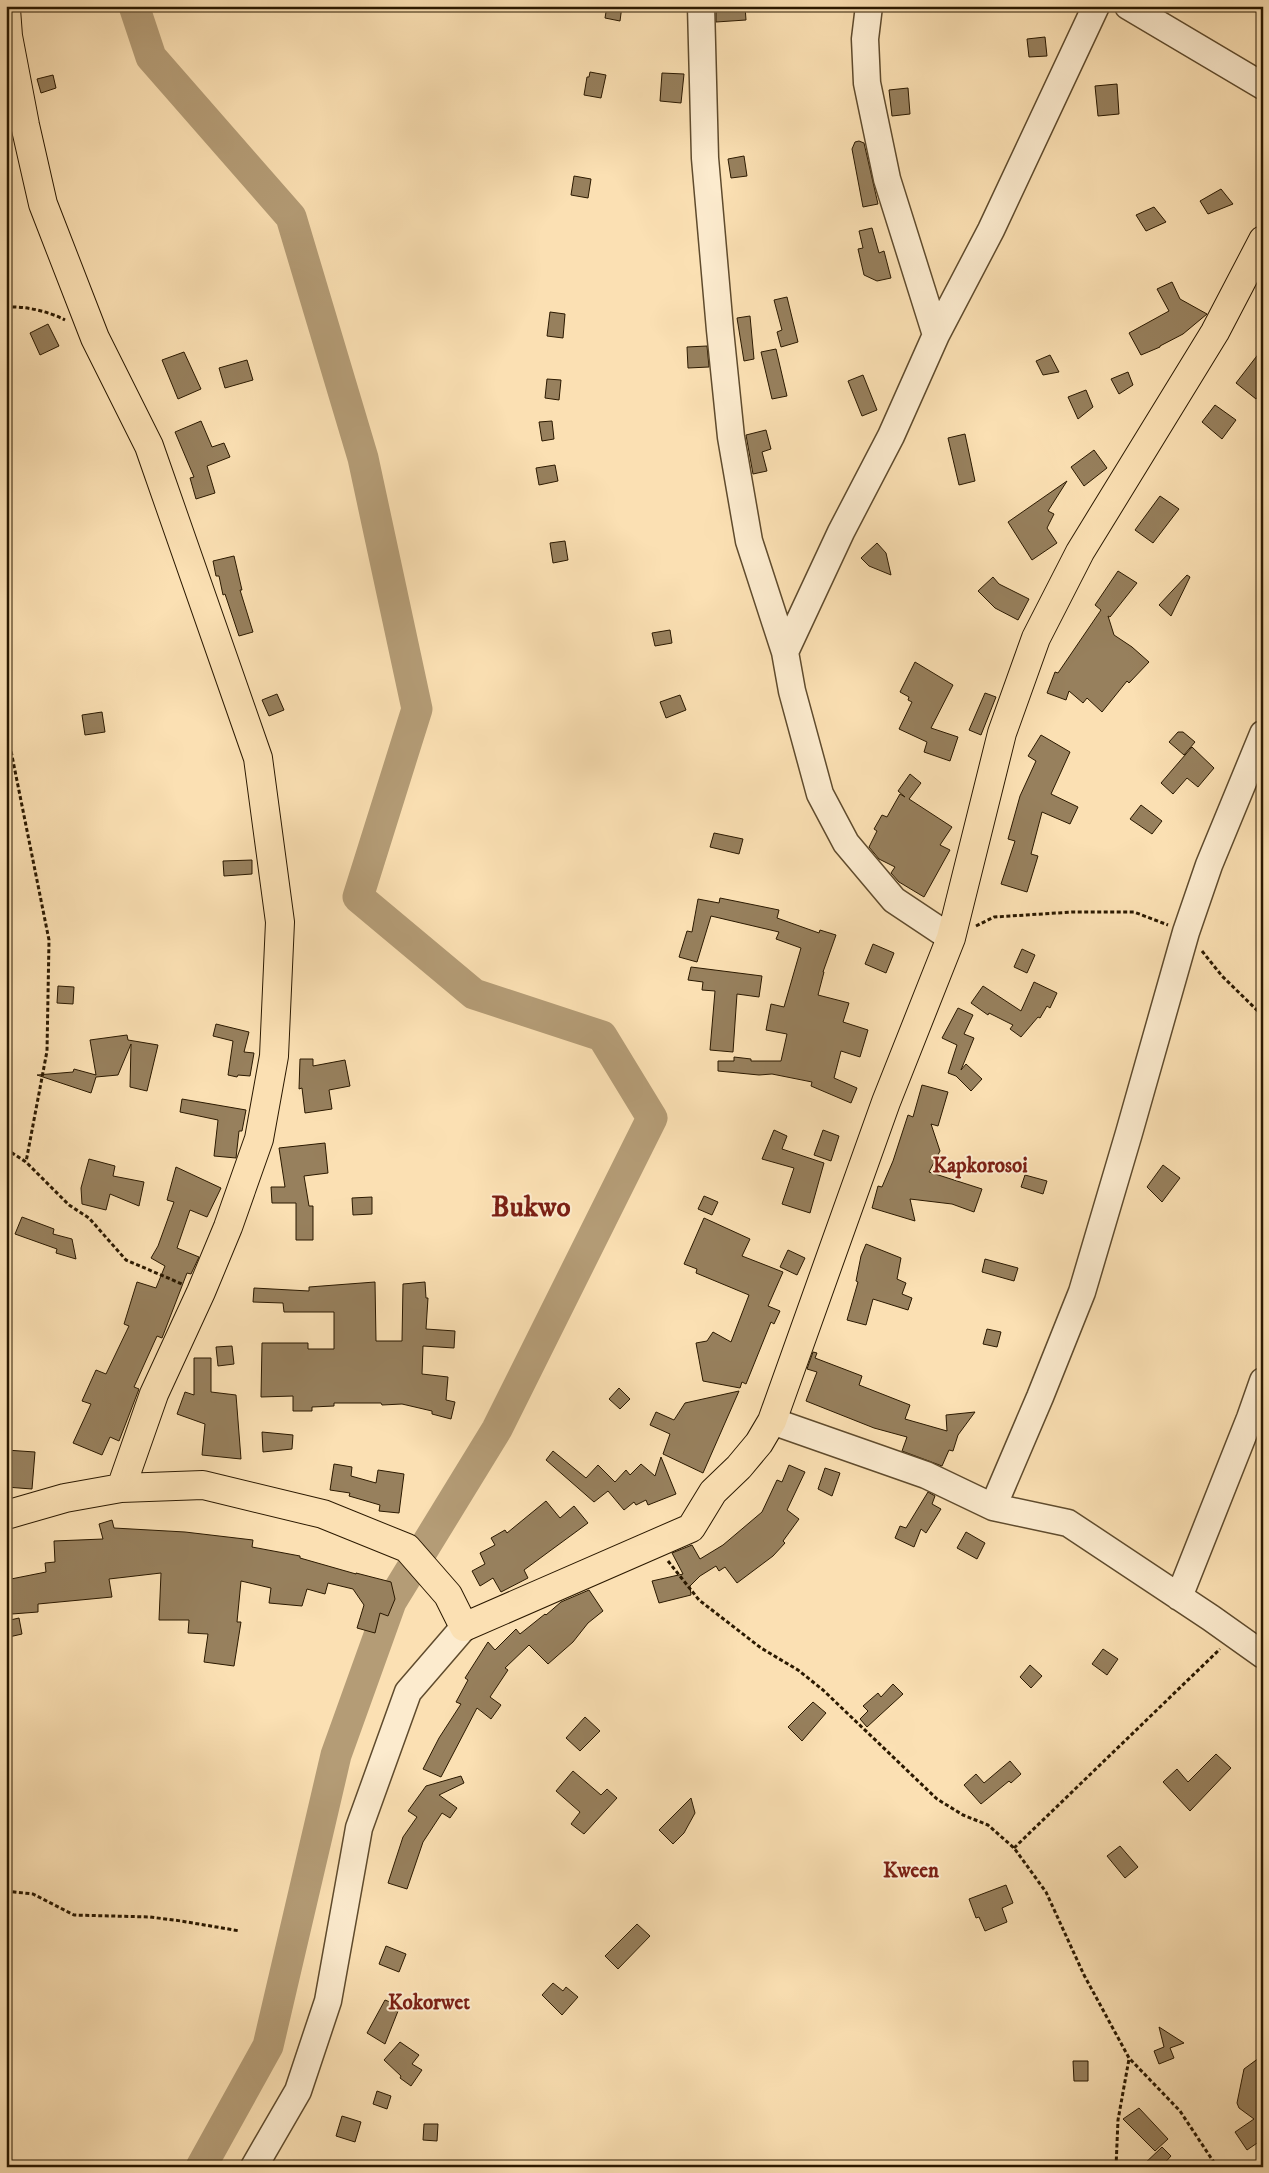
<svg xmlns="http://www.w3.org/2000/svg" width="1269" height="2173" font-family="'IM FELL DW Pica',serif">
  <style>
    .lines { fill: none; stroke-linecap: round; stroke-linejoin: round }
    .river { stroke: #b49c76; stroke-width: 31 }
    .building { fill: #97805d; stroke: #2b1900 }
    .minor-casing { stroke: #5f4b2d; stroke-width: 29 }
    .major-casing { stroke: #2b1900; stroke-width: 30 }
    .path { stroke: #2b1900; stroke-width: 3; stroke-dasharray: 4 2.5; stroke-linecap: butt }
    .minor { stroke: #fcebce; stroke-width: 26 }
    .major { stroke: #fbe0b3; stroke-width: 28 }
    .labels { text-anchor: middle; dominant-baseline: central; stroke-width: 4; stroke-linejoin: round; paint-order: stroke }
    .quarter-label { font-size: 21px; font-weight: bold; fill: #7a1f14; stroke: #fcebce }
    .town-label { font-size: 29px; font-weight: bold; fill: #7a1f14; stroke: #fcebce }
  </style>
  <rect width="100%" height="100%" fill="#fbe0b3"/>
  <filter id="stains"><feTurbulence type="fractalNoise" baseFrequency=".004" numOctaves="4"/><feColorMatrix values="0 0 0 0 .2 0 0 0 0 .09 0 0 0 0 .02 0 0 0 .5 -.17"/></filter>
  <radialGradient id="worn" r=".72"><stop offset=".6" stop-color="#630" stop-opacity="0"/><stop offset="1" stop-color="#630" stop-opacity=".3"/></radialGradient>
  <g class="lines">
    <!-- river -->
    <path class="river" d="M134,6L151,57L291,217L363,458L417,709L358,897L474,994L602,1036L652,1118L497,1429L391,1602L336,1755L268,2046L201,2167"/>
  </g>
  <!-- building -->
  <path class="building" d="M607,6H622L620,21L605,18Z
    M716,6H745L746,20L716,22Z
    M1045,37L1047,56L1029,57L1027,39Z
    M590,72L606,75L601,98L584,95L587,77H589Z
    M662,73L684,74L681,103L660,101Z
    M53,75L56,88L41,93L37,79Z
    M1117,84L1119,114L1098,116L1095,86Z
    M908,88L910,114L892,116L889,90Z
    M859,141L864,143L878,204L863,207L852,149L855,142Z
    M744,156L747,176L731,178L728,159Z
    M574,176L591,179L588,198L571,195Z
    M1221,189L1233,204L1208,214L1200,201Z
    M1154,207L1166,222L1146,231L1136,215Z
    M872,228L879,253L884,251L891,278L877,281L864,275L858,249L863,248L859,231Z
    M1172,282L1180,299L1207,314L1183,334L1160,346V347L1141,355L1129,333L1169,311L1157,289Z
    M787,297L798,342L781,347L777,332L782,330L774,300Z
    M550,312L565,314L563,338L547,336Z
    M750,316L754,359L744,361L737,318Z
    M48,324L59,346L40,355L30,333Z
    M707,346L709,367L688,368L687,347Z
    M1263,348V390L1256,399L1236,383Z
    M776,349L787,396L772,399L761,352Z
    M184,352L201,389L178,399L162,360Z
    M1050,355L1059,372L1043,375L1036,361Z
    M247,360L253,380L225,388L219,368Z
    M1128,372L1133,385L1119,394L1111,379Z
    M863,375L877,410L862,416L848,381Z
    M547,379L561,380L559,400L545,398Z
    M1086,390L1093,407L1078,419L1068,397Z
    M1215,405L1236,420L1222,439L1202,422Z
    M201,421L212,447L224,443L230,457L207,466L215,493L196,499L190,478L194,477L175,432Z
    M552,421L554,439L542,441L539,422Z
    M766,430L771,449L762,452L767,471L753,474L746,435Z
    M965,434L975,481L959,485L948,438Z
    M1094,450L1107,468L1084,486L1071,467Z
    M555,465L558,481L539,485L536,468Z
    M1067,481L1048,511L1054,514L1047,528L1057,543L1032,560L1008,522Z
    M1160,496L1179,509L1153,543L1135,530Z
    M565,541L568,560L553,563L550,543Z
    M877,543L886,553L891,575L869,566L861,558Z
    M234,556L242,590H240L253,632L239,636L225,594L223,595L219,576H216L213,561Z
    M1118,571L1137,583L1110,617L1108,616L1114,635L1132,647L1149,662L1129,683L1127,681L1102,712L1087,698L1083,703L1069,691L1066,700L1047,693L1055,672L1058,673L1101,610L1095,605Z
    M1187,575L1190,577L1171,616L1159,605Z
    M993,577L999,584L1029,599L1018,620L995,608L978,591Z
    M670,630L672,643L655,646L652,633Z
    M915,662L953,685L931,728L958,737L950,761L924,752L927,742L899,729L912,702L908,700L909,697L900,692Z
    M985,693L996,697L981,735L969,730Z
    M277,694L284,710L269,716L262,700Z
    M680,695L686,710L666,718L660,702Z
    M102,712L105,732L85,735L82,715Z
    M1178,732H1183L1195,742L1184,755L1169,742Z
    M1041,735L1070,752L1051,794L1078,807L1070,824L1042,812L1031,854L1038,856L1027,892L1001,884L1015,841L1008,839L1020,796L1036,761L1028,756Z
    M1192,747L1214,768L1198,787L1187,778L1173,794L1161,783Z
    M910,774L921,783L909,799L952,827L940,845L950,850L924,897L899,882L891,873L895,867L879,859L869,847L877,831L874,829L882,815L887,817L900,794L905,797L898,791Z
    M1141,805L1162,821L1152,834L1130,819Z
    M714,833L743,839L739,854L710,847Z
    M252,860V874L224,876L223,861Z
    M720,898L779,910L777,918L819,933L820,930L836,935L823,972H824L818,995L849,1003L843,1022L868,1030L860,1057L841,1051L834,1078L857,1088L851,1103L811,1086L812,1082L772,1074L759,1075L718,1071V1061H734V1057L751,1059V1061H781L787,1034L766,1030L771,1004L784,1007L801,948L776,939L779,932L711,916L697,962L679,957L687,931L692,932L698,899L719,903Z
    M873,944L894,953L886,973L865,964Z
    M1022,949L1035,955L1027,973L1014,967Z
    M691,967L762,976L759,997L737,994L733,1052L710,1050L715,991L702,990L703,982L688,980Z
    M1034,982L1057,993L1050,1008L1047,1006L1040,1018L1038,1017L1021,1037L1010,1029L1013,1025L989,1013L988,1015L971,1003L983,986L1021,1011Z
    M58,986L74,987L73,1004L57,1003Z
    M958,1008L973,1015L964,1034L974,1038L961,1070L966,1064L982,1079L971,1091L956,1076L948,1073L957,1045L942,1038Z
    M216,1024L249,1032L244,1052L254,1053L250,1076L238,1075L237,1077L228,1075L233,1041L213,1036Z
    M127,1035L128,1040L158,1045L147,1091L130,1087L131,1044L118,1075L96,1077L91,1093L37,1075L73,1072L74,1069L96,1075L90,1040Z
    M300,1059H313V1066L345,1060L350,1086L329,1090L332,1109L305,1113L302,1088L299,1089Z
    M922,1085L948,1092L938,1126L931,1124L940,1151L929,1172L982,1189L974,1212L952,1204L910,1199L915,1221L872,1208L878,1186L882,1187L893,1161L908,1115L913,1117Z
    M182,1099L246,1110L242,1131H239L236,1158L214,1156L218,1120L180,1112Z
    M774,1130L787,1136L782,1149L824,1163L810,1213L782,1204L794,1168L762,1159Z
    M823,1130L839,1136L831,1161L814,1155Z
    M325,1143L328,1173L304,1176L309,1206H313V1240H296V1203H272L271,1187H285L279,1148Z
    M89,1159L115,1166L113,1176L144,1182L139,1206L110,1194L106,1210L82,1204L81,1188Z
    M1163,1165L1180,1178L1162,1202L1147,1187Z
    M176,1167L221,1188L207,1217L190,1210L177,1248L199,1257L191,1274L187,1273L162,1338L157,1336L134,1387L139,1389L119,1441L110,1437L102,1455L73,1443L91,1404L82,1401L96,1370L106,1374L129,1326L124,1324L137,1282L156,1288L165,1266L151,1258L158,1246L174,1202L167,1200Z
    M1025,1175L1047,1181L1043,1194L1021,1187Z
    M704,1196L718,1202L712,1215L698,1209Z
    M372,1197V1214L353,1215L352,1198Z
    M22,1217L54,1229L53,1234L72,1239L76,1259L56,1253L57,1249L15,1234Z
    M704,1218L750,1239L742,1256L783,1272L768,1306L780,1311L774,1324L771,1322L746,1384L742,1382L740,1388L703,1381L696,1343L707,1341L713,1332L731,1342L749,1295L696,1273L697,1269L684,1264Z
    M866,1244L901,1258L897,1279L906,1283L902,1294L912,1298L908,1310L873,1299L866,1325L847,1320L858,1282L856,1281L861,1256Z
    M788,1250L805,1258L797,1275L780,1267Z
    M985,1259L1018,1268L1014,1281L982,1272Z
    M375,1282L376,1341H402L403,1284L425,1282L426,1298H428L426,1329L455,1331L454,1348L423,1346L422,1374L448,1377L446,1400L455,1402L451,1419L432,1414V1411L402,1404L382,1405L381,1403H334V1406L312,1407V1411H293V1396L261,1397L262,1343H308V1349H334V1312H284L283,1303L253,1302L254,1288L309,1291V1287Z
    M987,1329L1001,1332L997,1347L983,1344Z
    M232,1346L234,1364L218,1366L216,1347Z
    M813,1352L817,1353L815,1358L862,1376L859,1385L910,1405L905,1419L947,1431L946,1415L975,1412L958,1435L953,1451L949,1450L942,1466L902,1451L907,1437L874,1428L806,1401L817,1372L807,1369Z
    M194,1358H211V1392L236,1395L241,1459L202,1455L205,1424L177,1414L185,1392L194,1395Z
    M619,1388L630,1399L620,1409L609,1399Z
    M739,1391L703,1473L663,1454L670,1434L650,1425L656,1412L674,1420L685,1403Z
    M262,1432L293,1435L292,1449L263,1452Z
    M6,1450L35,1452L32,1489L6,1487Z
    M553,1451L586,1478L598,1465L615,1482L626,1470L630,1475L641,1464L655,1476L661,1457L676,1494L648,1505L646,1500L636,1505L634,1502L624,1510L608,1491L594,1502L546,1460Z
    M334,1464L352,1467L351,1476L376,1483L378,1470L404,1474L399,1513L379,1511L380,1505L349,1496L350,1493L330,1490Z
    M789,1465L805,1472L787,1510L799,1519L783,1541L785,1543L773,1556L737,1583L725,1567L719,1571L716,1566L700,1576L690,1586L691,1595L659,1603L652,1581L683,1574L672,1553L692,1545L700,1559L723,1545L762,1512L777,1480L782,1482Z
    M825,1468L840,1473L832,1496L818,1489Z
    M928,1492L935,1496L932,1504L941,1509L926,1533L921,1529L914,1547L895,1538L900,1526L906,1528Z
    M546,1501L560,1518L574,1506L588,1523L524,1570L528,1578L501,1592L493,1578L480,1586L472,1571L485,1564L480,1553L495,1545L491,1538L505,1530L507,1533Z
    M112,1520L114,1528L185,1532L253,1540L252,1547L300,1556V1558L356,1574V1573L391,1582L395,1599L388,1616L380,1613L375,1633L357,1628L364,1605L353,1589L328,1583L325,1594L307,1589L302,1606L269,1603L271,1588L241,1581L237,1622H241L234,1666L204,1662L208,1634L188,1633L189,1620H159L161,1573L109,1579L112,1597L38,1604V1612L12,1614L6,1580L46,1572L45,1563L55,1562L54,1541L103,1539L99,1524Z
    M966,1532L985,1543L977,1559L957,1548Z
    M589,1590L603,1611L588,1623L573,1642L548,1664L529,1645L505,1668L508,1670L490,1697L501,1705L491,1719L477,1708L441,1777L423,1769L439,1738L461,1704L456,1702L468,1680L465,1678L488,1642L495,1650L516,1629L520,1634L545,1614L546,1615L561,1602Z
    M19,1618L22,1634L9,1637L6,1621Z
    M1103,1649L1118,1659L1107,1675L1092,1664Z
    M1030,1665L1042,1676L1031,1688L1020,1677Z
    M893,1684L903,1694L867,1727L860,1719L868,1711L863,1706L878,1693L881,1697Z
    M813,1702L826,1713L802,1741L788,1727Z
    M585,1717L600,1731L580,1751L566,1738Z
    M1216,1754L1231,1768L1190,1811L1163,1782L1177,1769L1188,1782Z
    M1010,1761L1021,1774L1011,1783L1009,1781L981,1804L964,1785L976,1774L984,1783Z
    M573,1771L601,1795L607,1789L617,1798L584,1834L571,1824L580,1812L556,1791Z
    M461,1776L464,1783L439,1795L457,1808L450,1818L442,1813L423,1842L407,1889L388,1883L403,1837L417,1817L408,1811L426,1786Z
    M691,1798L695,1813L684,1833L673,1844L659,1830Z
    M1120,1846L1138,1867L1125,1878L1107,1856Z
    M1006,1885L1013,1903L1002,1908L1007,1922L985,1931L979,1917L976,1918L969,1899Z
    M637,1924L650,1936L618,1969L605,1956Z
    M386,1946L406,1954L399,1972L379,1964Z
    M553,1983L563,1991L566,1987L578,1997L562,2015L542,1995Z
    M385,2000L400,2006L385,2044L367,2033Z
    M1159,2027L1184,2043L1170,2048L1174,2058L1159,2064L1154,2051L1164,2047Z
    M400,2042L419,2055L412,2064L422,2070L411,2086L400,2078L401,2076L384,2060Z
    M1263,2055V2139L1247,2150L1235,2132L1254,2119L1239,2108L1237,2103L1244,2069Z
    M1073,2061H1088V2081H1074Z
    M377,2091L391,2096L387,2109L373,2104Z
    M1139,2108L1168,2139L1155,2151L1123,2119Z
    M342,2116L361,2122L355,2142L336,2136Z
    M424,2124H438L437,2141L423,2140Z
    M1162,2147L1171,2156L1161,2167H1141Z"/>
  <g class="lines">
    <!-- minor casing -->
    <g class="minor-casing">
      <path id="minor" d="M701,6L705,158L720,330L731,437L749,541L785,652L792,691L820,794L846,843L894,900L951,938
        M869,6L865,39L867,83L887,179L936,335
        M1128,6L1263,86
        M785,652L841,532L891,436L936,335L991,230L1096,6
        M772,1421L926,1475L993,1507L1068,1523L1211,1618L1263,1655
        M993,1507L1040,1397L1082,1292L1129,1133L1186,932L1209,865L1263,734
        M1179,1597L1250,1418L1263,1381
        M254,2167L298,2091L328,2001L359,1828L408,1692L464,1627"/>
    </g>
    <!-- major casing -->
    <g class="major-casing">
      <path id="major" d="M6,9L8,36L25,125L43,204L95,338L149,446L258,758L280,922L274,1056L259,1139L228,1227L201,1292L154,1394L121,1488
        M6,1515L65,1498L121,1488L203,1485L323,1514L407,1548L448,1595L464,1627L691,1528L713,1492L739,1467L759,1443L772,1421L886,1102L951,938L1002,733L1036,638L1080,552L1215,332L1263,240"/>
    </g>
    <!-- path -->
    <path class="path" d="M6,307C25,306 48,311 65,320
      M6,726L49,940L47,1051L26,1162
      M976,926L994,917L1073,912H1134L1168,925
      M1202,951L1222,976L1263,1016
      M6,1149L26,1162L69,1205L89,1218L126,1260L182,1284
      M668,1561L699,1600L761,1648L798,1670L823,1690L937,1799L963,1815L988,1825L1014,1848L1046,1892L1084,1975L1129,2058L1180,2111L1217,2167
      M1014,1848L1220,1649
      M6,1891L33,1894L74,1915L150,1917L181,1921L240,1931
      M1116,2167L1118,2120L1129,2059"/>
    <!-- minor -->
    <use href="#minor" class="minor"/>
    <!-- major -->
    <use href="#major" class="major"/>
  </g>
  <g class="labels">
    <!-- quarter labels -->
    <g class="quarter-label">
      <text x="980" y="1166">Kapkorosoi</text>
      <text x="911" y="1871">Kween</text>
      <text x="429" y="2003">Kokorwet</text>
    </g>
    <!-- town labels -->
    <g class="town-label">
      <text x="531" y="1208">Bukwo</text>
    </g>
  </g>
  <!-- margin -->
  <rect width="1269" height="2173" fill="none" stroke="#fbe0b3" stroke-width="25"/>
  <rect x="8" y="8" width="1254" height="2158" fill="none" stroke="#2b1900" stroke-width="2.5"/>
  <rect x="12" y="12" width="1244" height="2148" fill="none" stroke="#2b1900"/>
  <rect width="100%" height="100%" filter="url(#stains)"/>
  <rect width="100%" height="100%" fill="url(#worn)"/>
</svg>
